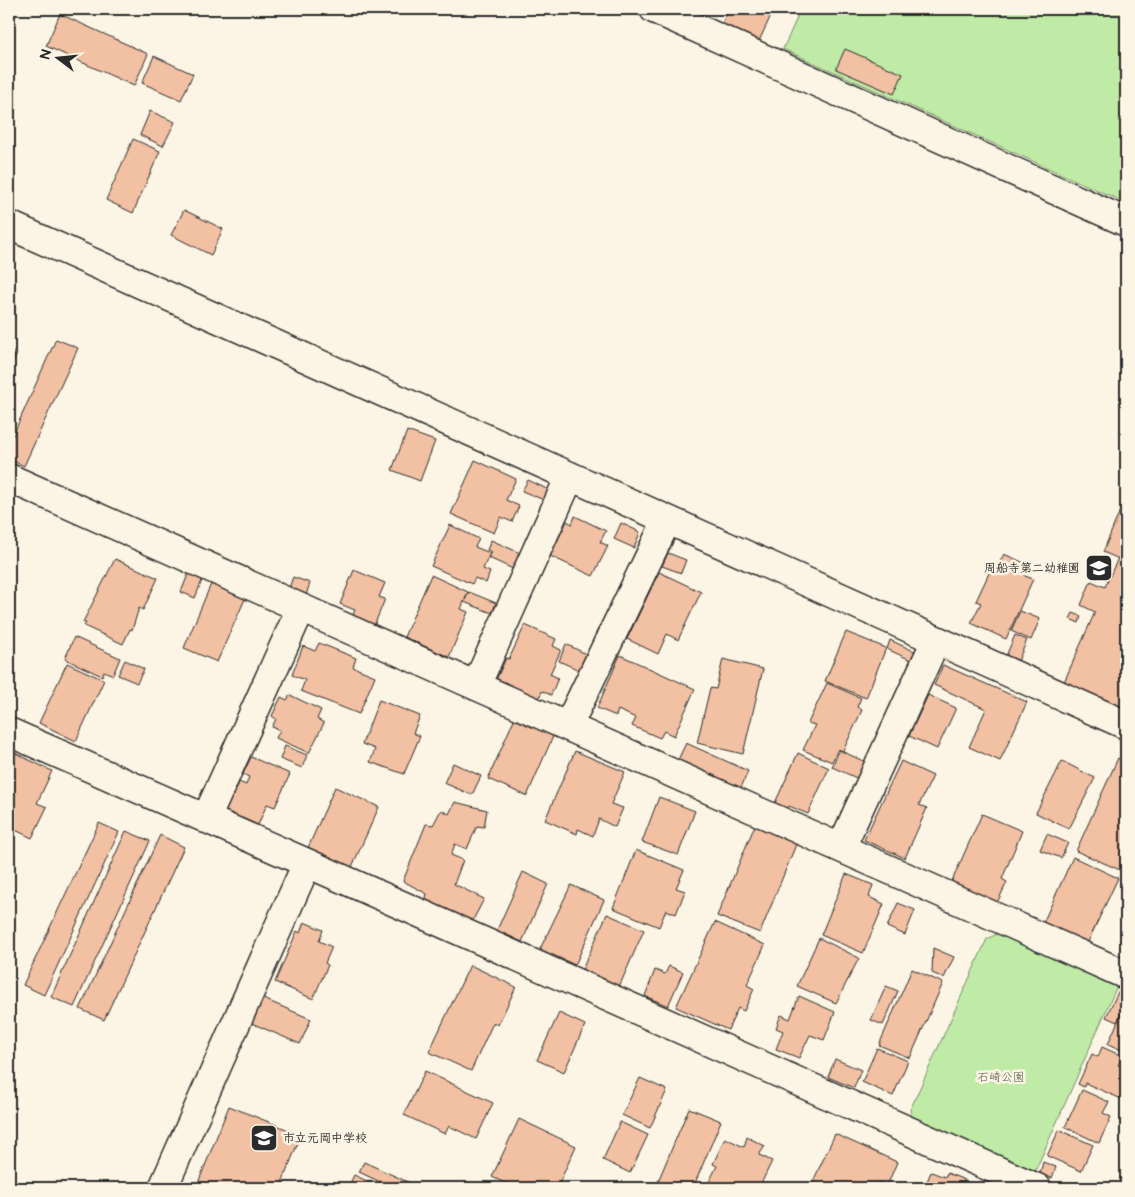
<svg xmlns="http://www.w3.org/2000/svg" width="1135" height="1197" font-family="'Balsamiq Sans','Klee One',sans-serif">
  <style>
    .green { fill: #c0eba7; stroke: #768b69 }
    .building { fill: #f2c0a3; stroke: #2b2b2b }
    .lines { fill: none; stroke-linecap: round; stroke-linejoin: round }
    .minor-casing { stroke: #2b2b2b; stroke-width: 31 }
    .minor { stroke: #fcf5e5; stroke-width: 28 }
    .labels { text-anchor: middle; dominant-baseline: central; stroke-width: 5; stroke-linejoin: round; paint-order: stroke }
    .poi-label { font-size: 12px; font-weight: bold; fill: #2b2b2b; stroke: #fcf5e5; text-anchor: end }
    .park-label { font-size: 12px; fill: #505b4a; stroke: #fcf5e5 }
  </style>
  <rect width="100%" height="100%" fill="#fcf5e5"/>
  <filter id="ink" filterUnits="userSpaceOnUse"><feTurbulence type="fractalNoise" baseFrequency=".02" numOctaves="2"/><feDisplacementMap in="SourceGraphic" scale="10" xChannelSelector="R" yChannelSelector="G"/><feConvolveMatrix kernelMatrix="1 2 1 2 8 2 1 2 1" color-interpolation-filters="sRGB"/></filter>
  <g filter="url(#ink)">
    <!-- green -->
    <path class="green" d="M801,9H1126V203L783,49Z
      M999,933L1117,986L1033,1176L913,1120L910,1110L987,939Z"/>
    <!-- building -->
    <path class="building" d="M728,9H774L759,41L722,24Z
      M60,14L148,54L134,86L46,46Z
      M845,49L903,74L894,94L836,69Z
      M154,56L193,74L181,100L142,83Z
      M150,111L175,122L163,146L140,135Z
      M133,139L160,151L133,213L106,200Z
      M184,210L223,229L211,255L171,235Z
      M56,339L78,348L24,466L9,459V444Z
      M9,350L17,354L9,372Z
      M407,431L435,441L420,481L392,470Z
      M475,460L516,479L506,500L519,506L512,522L501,517L494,533L451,514Z
      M528,480L549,490L544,500L522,491Z
      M1126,496V562L1103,552Z
      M575,516L606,531L600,542L608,546L593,576L550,556L567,521L572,524Z
      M621,523L640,532L634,548L614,539Z
      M450,525L479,539L475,547L490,553L483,569L490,572L486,583L475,578L472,584L431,566Z
      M491,540L520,553L513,569L489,558L492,552L487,550Z
      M668,553L686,560L681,573L662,566Z
      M1004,554L1031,566L1025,576L1033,579L1006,639L971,623L981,603L976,601L991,569L995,571Z
      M1118,558L1126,562V709L1064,682L1095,612L1081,605L1091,581L1105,587Z
      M115,559L158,578L143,610L139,608L132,630L130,629L123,644L84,626L86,623L83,622Z
      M354,570L385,583L379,597L385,599L374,626L352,617L355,610L340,604Z
      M189,572L203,578L195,598L181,592Z
      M659,572L701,592L678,640L667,634L658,654L627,639Z
      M431,575L468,592L461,609L468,612L449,657L404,637Z
      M293,577L310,583L306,595L289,588Z
      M211,584L245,599L217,662L184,648Z
      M469,592L496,603L492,613L464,602Z
      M1020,611L1040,619L1031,640L1011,631Z
      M1073,613L1081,616L1079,623L1070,619Z
      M525,625L556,639L553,646L561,650L550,674L558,678L551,695L542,691L539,699L496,680L506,658L509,659Z
      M846,632L886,648L866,698L825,681Z
      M1015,635L1027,640L1018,661L1006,656Z
      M74,637L120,658L113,675L104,671L102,676L65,659Z
      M890,640L916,652L913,661L887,649Z
      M319,643L356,658L353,667L375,676L359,714L301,691L305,680L292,675L303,646L315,651Z
      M566,644L586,654L579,670L559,661Z
      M620,655L695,689L674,736L664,731L660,738L632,726L636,718L618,710L616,716L597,708Z
      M723,659L763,669L743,754L697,743L710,688L716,689Z
      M125,660L144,669L137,683L118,675Z
      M67,663L104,680L76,741L39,723Z
      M943,665L1027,702L1000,761L969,747L986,709L934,685Z
      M827,683L861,698L857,707L862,710L843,751L838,749L832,762L803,750L815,725L808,723Z
      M290,695L321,710L317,719L324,723L309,753L276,738L280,730L272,727L276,719L272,716L281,697L287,700Z
      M928,695L956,708L937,749L909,736Z
      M379,700L420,716L413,733L420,736L404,774L370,762L375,749L362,744Z
      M515,717L554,734L527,796L488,779Z
      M686,743L748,771L741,788L678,760Z
      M285,746L307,755L302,768L280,759Z
      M839,750L868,763L861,780L832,767Z
      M575,751L625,772L611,804L623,808L615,827L599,819L593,836L578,829L577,834L545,820Z
      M13,752L52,771L37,803L47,807L32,838L9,827V761Z
      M798,753L829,768L808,814L789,806L786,811L774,805Z
      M251,757L290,774L275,807L267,804L258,825L242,818L240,822L222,814L230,795L234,796L239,782L246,785L249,777L243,774Z
      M1118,758L1126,762V857L1120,870L1076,851Z
      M901,761L933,776L919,805L927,808L905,858L864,840Z
      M1062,761L1095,778L1069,829L1036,813Z
      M453,763L481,776L472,795L444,783Z
      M335,787L379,807L351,869L307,850Z
      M659,797L695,811L678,855L642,842Z
      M455,802L487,810L484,827L477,826L467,849L455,844L451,855L463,860L454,884L484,899L472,922L425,901L427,894L403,881L426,824L433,825L441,810L449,814Z
      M982,814L1022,831L1002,879L1007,882L997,903L951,883Z
      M99,823L119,832L44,995L23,985Z
      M755,825L797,842L760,933L717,916Z
      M126,831L150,841L74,1007L51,997Z
      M1047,834L1068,843L1061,858L1040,850Z
      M160,835L184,847L104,1020L80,1009Z
      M636,850L684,870L676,888L685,891L676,914L666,910L659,927L613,908Z
      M1073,857L1118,878L1087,944L1043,923Z
      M523,872L548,884L522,942L497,930Z
      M846,874L873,885L869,897L884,904L863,953L821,935Z
      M571,885L604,900L575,965L540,949Z
      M898,903L915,910L905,935L887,927Z
      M607,914L644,930L619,987L582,970Z
      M304,922L323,930L319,941L332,947L325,963L328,965L313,999L275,982L297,931L300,933Z
      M715,922L765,945L747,985L754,989L744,1011L738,1008L728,1030L676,1007Z
      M819,938L859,958L836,1003L797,986Z
      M933,948L954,957L944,978L932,973Z
      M470,965L516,987L498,1025L493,1023L471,1071L429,1052Z
      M669,966L683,972L668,1006L645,996L655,970L665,974Z
      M912,969L943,983L910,1058L879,1045Z
      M886,986L898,991L883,1025L871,1020Z
      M1119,990L1126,994V1003L1117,1022L1106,1017Z
      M799,996L835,1012L824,1040L810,1035L799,1058L776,1049L783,1031L776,1028L781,1015L790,1019Z
      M259,997L311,1019L300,1044L249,1022Z
      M1126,1003V1052L1108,1044Z
      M559,1013L585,1025L564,1072L537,1060Z
      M1102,1047L1122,1056L1118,1065L1126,1069V1101L1085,1083L1084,1087L1078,1084L1092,1054L1098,1057Z
      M877,1048L908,1061L893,1096L862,1082Z
      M835,1059L861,1070L854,1088L828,1077Z
      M425,1071L493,1103L476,1139L449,1126L445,1134L404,1115Z
      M640,1078L667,1090L650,1128L622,1115Z
      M1082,1090L1109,1102L1103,1113L1111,1117L1099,1143L1065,1127Z
      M229,1106L301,1135L280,1188H196Z
      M689,1108L721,1121L693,1188H660L656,1186Z
      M519,1119L576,1146L557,1188H516L492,1177Z
      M620,1122L648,1135L630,1173L603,1160Z
      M1059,1130L1093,1145L1081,1171L1047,1156Z
      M835,1134L897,1162L887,1186L878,1182L875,1188H810Z
      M747,1137L765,1146L759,1155L772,1161L759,1188H706L717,1166L713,1164L725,1138L744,1147Z
      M364,1162L421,1188H393L359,1172Z
      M1043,1162L1056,1167L1052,1178L1040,1174Z
      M931,1172L945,1177L947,1173L965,1180L962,1188H924Z
      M354,1175L382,1188H348Z"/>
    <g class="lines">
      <!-- minor casing -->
      <g class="minor-casing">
        <path id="minor" d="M654,9L1126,222
          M9,225L1126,725
          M9,478L1126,975
          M476,686L570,476
          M568,726L667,520
          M9,732L307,863L1037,1188
          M206,819L301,608
          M841,848L936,640
          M163,1188L307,863"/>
      </g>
      <!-- minor -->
      <use href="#minor" class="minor"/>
    </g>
  </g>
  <!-- icons -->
  <defs>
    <g id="school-square" transform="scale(1.4375)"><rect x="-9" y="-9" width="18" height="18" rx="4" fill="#2b2b2b" stroke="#fcf5e5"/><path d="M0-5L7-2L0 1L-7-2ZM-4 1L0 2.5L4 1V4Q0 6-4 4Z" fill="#fff"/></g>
  </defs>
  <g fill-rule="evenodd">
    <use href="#school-square" x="1099" y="568"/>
    <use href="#school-square" x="264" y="1138"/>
  </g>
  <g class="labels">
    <!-- poi labels -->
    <g class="poi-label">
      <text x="1080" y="568">周船寺第二幼稚園</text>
      <text x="283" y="1138" text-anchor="start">市立元岡中学校</text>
    </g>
    <!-- park labels -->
    <g class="park-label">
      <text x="1001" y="1077">石崎公園</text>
    </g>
  </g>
  <!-- margin -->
  <rect width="1135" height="1197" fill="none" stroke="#fcf5e5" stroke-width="30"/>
  <rect x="15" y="15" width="1105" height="1167" fill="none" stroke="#2b2b2b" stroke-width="2" filter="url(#ink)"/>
  <!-- north arrow -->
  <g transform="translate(58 58) rotate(286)" stroke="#fcf5e5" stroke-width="4" paint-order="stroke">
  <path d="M0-4L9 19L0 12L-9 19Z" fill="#2b2b2b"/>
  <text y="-8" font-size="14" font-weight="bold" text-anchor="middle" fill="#2b2b2b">N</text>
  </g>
</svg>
